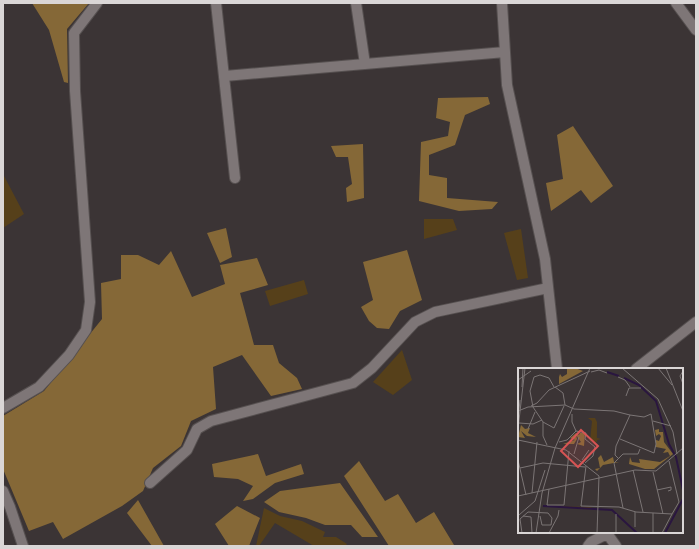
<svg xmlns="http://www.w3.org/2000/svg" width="699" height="549" font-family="Jost,sans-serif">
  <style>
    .green { fill: #56401a }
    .forest { fill: #856837 }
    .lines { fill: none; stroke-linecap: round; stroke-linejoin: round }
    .minor-casing { stroke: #565050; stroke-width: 12 }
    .minor { stroke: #7e7677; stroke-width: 10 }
    .inset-river { fill: none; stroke: #2a163f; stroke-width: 2 }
    .inset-road { fill: none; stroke: #7b7575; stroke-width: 1 }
    .view { fill: #d75454; fill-opacity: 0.15; stroke: #d75454; stroke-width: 2 }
    .inset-edge { fill: none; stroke: #dad6d6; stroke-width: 2 }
  </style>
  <rect width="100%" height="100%" fill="#3b3435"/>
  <!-- green -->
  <path class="green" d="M3,174L24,214L3,228Z
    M424,219H453L457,230L424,239Z
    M521,229L528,278L517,280L504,233Z
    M304,280L308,294L270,306L265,291Z
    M402,350L412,380L393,395L373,382Z
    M264,508L280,516L302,521L325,532L323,537H336L347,544L345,546H314L275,523L259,546H256Z"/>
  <!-- forest -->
  <path class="forest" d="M32,3H89L67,29L68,83L64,82L49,30Z
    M488,97L490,104L465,115L455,145L429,155V175L447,178V198L498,202L492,209L459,211L419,201L421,142L448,136L450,122L436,118L438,98Z
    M573,126L613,186L591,203L581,190L551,211L546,183L563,179L557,135Z
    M363,144L364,198L347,202L346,188L352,184L348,157H336L331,146Z
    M226,228L232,257L220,263L207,233Z
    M407,250L422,300L400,311L389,329L377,328L369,321L361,307L373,300L363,262Z
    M171,251L192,297L225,284L220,265L257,258L268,285L240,293L254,345H273L279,363L297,378L302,389L271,396L242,355L213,367L216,409L191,421L181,446L153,468L143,491L122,506L63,539L53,522L29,531L3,469V416L44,391L102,319L101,283L121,279V255H138L159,265Z
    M258,454L266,476L301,464L304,474L275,483L253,499L243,501L253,486L238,479L214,477L212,464Z
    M359,461L385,501L398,494L416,523L434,512L454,545L389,546L344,476Z
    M340,483L378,537H362L351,525H325L306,518L279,512L264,502L280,491Z
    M138,500L164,546H152L127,513Z
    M237,506L260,518L249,546H229L215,524Z"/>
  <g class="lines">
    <!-- minor casing -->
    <g class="minor-casing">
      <path id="minor" d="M216,3L235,178
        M356,3L365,64
        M502,3L507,85L545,259L557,369
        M676,3L696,30
        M225,76L505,52
        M636,369L696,322
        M3,408L39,387L69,355L86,330L90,302L75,91L74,33L97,3
        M150,483L187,450L197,429L211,421L353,383L372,368L415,322L435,312L548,288
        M3,491L10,507L23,546
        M606,532L616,546
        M588,546L591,542L607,534"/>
    </g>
    <!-- minor -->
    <use href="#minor" class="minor"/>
  </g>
  <!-- overview -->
  <g transform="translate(518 368)">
    <rect width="165" height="165" fill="#3b3435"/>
    <path d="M70,50H77L79,54V70L83,71L79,72L78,54L79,74L72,73L74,53ZM28,138L71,139L78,141L61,140L78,142Z" fill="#56401a"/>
    <path d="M49,0H57L65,3L41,16V9L42,6L44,9L49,6ZM3,57L7,61L12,60L10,65L18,69L9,68L3,63L7,70L0,69ZM141,61V64H145L146,74L155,86L136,101H127L111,96L112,89L114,94L122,95L121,91L142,94L152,88L150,84L145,85L148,81L138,79V72L141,73L143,68L141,66L138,68L137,62ZM58,65L61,67L62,65H67L66,78L59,76L63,74L58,67L59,71L56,76H45L57,72L52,70ZM83,87L86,94L95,89L96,94H101L85,97L79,103L77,101L82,100L80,90Z" fill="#856837"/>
    <path class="inset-river" d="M89,4L101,8M106,10L121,17L138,33L151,76L158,89L165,122M25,138L94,142L119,165M147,165L165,131"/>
    <path class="inset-road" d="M104,0L140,31L155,64L159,86M140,0L154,17M148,0L165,43M165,3L162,8L165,16M73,4L81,2L89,5M100,9L107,12L112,19M0,12L13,3M0,17V32M4,19L5,0M37,19L45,25L47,37M108,28L111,20H123M13,38L19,35L31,22L72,3M0,43L10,39L47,37L56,41L96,43L112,47L126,49L133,46L138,76L136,85L102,71M54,46V54L58,63M0,52L2,32M135,53L153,58M25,54L36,60L46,38M1,55L15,56L24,52M0,61L7,0M10,61L17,44M58,63L68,65L67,71L77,79L75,88L67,95M0,72L48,82L81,108L79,165M41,74L49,72L58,63M29,77L25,68V54L15,39L12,23L16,9L22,7L31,10L36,19M56,86L61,69M100,90L97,87L98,78L112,47M0,92L8,127M64,92L71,82M68,98L63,138L101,139L118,144L154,146L161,134L151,93M2,100L25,95L67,99M115,102L125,144M135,104L145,146M31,121L29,137H46L51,83M139,122L153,119V122L150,123M14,125L19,74M0,128L117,102L138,103L165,80M105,140L96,95L105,86H120L122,81M135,145V165M1,147L17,133L27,102M5,148L13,149L14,165M117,159V144M4,165L2,151L10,144L30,145L34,150L33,157H24L22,148M18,165L24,125L37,80L72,0M31,165L40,148L41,142M98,165V146M144,165L154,146"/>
    <path class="view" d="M63,62L80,78L60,99L43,83Z"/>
    <rect width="165" height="165" class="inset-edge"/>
  </g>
  <!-- border -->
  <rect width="699" height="549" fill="none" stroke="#dad6d6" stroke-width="8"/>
</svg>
